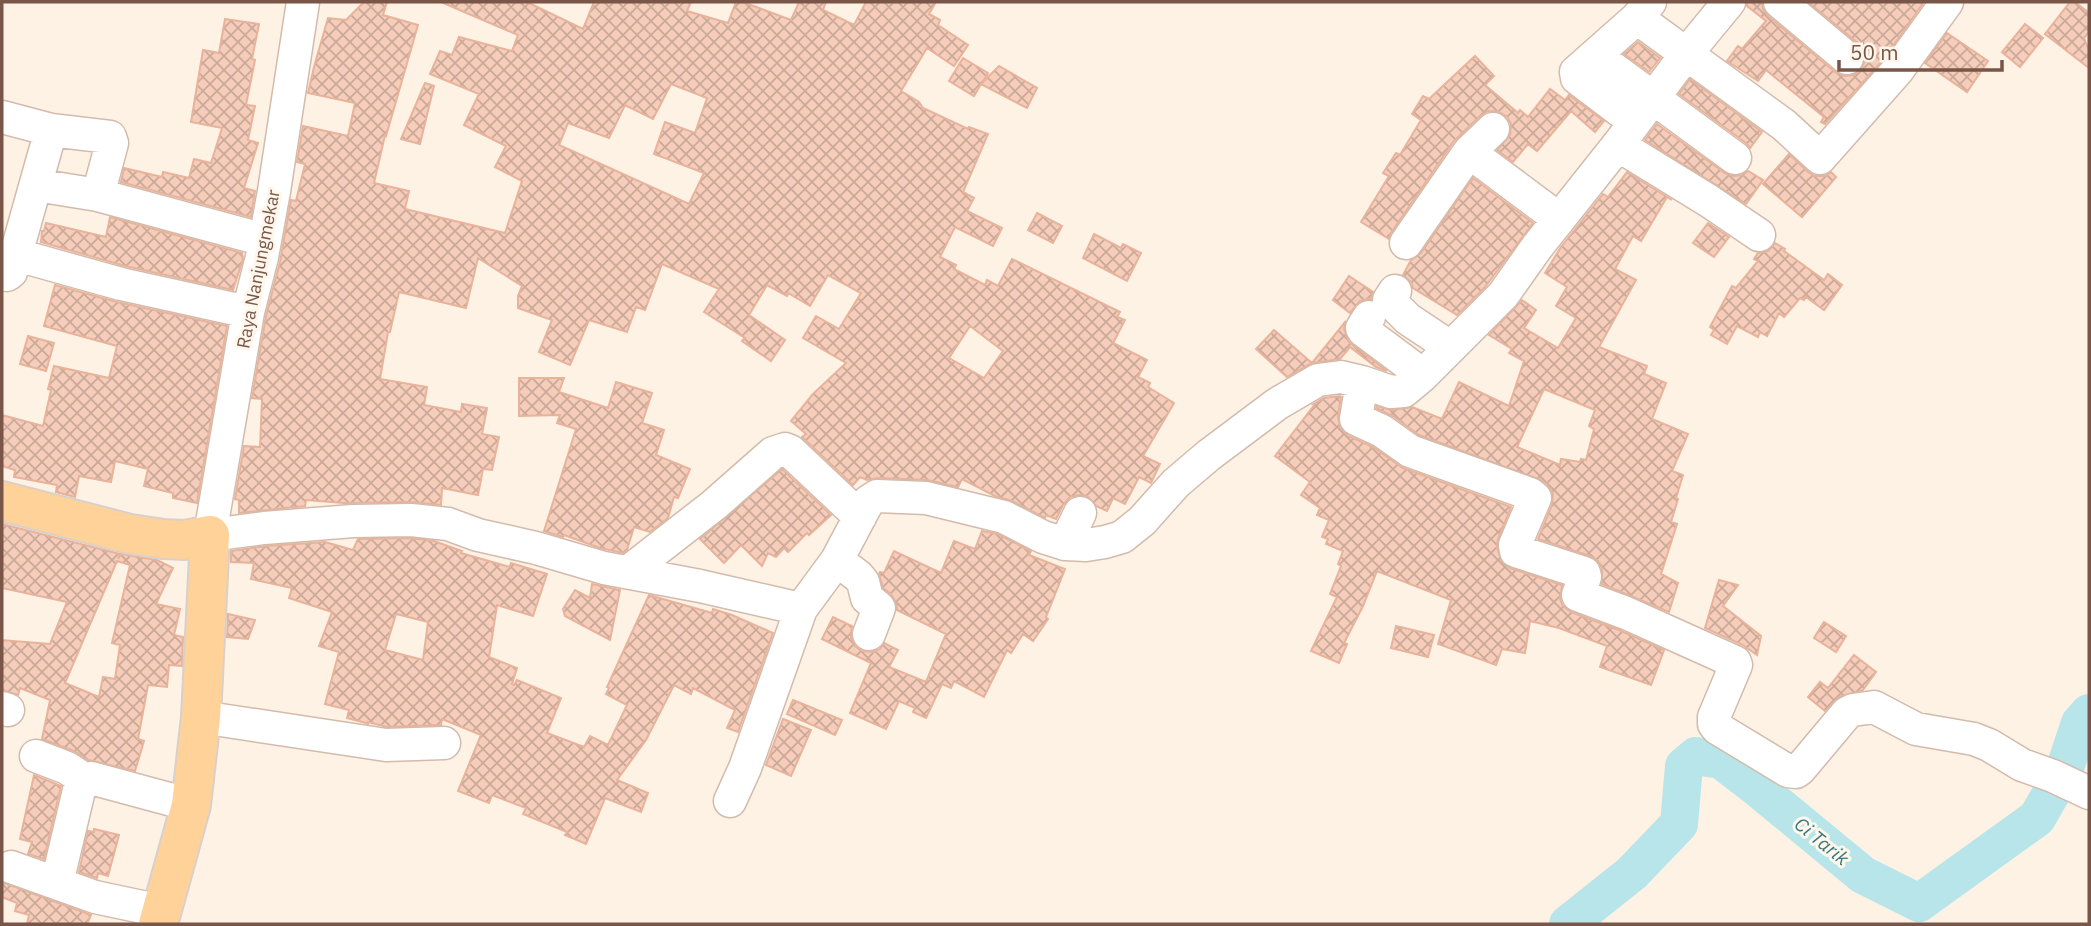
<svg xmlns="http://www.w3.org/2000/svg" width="2091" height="926" font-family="'IBM Plex Sans',sans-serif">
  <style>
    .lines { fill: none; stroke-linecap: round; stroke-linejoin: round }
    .river { stroke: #b7e5e9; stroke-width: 38 }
    .building { fill: url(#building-cross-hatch); stroke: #e9b29a; stroke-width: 2; fill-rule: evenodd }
    .minor-casing { stroke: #d3bbac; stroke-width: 35 }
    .major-casing { stroke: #d9d0cc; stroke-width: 42 }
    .minor { stroke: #fff; stroke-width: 32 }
    .major { stroke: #ffd29a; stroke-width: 38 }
    .labels { text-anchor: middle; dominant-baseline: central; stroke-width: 6; stroke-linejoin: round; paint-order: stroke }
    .street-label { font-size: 18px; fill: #795648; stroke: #fff6ec }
    .water-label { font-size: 19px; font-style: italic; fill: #3a787e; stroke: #fff6ec }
  </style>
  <defs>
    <pattern id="building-cross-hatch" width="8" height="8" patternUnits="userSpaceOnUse" patternTransform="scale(1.75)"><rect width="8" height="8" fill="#f5cdba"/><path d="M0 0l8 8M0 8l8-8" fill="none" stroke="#cba999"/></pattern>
  </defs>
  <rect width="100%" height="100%" fill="#fef2e5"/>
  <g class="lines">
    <!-- river -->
    <path class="river" d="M1568,924L1632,873L1679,824L1684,766L1696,756L1721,760L1760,790L1863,875L1919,903L2037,818L2064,771L2080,723L2089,713"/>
  </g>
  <!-- building -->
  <path class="building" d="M364,2H387L383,15L418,25L386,136L385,135L374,183L409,191L405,209L505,233L522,181L495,167L506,146L464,125L479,94L430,74L440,51L452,55L459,37L512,51L518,35L441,2H527L583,29L594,2H691L687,11L728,23L736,2H743L791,20L799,2H826L823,10L854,25L866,2H936L929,14L940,20L938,25L968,45L954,66L927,48L901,91L919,102L923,108L968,129L969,127L988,134L963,192L974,198L967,211L1002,228L993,246L955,227L940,257L956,265L954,269L985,285L987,280L998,286L1012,259L1120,312L1117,317L1125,320L1113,343L1147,360L1138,377L1150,383L1148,387L1174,403L1143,456L1160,464L1151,483L1139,477L1125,504L1113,498L1107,511L1096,506L1087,496L1079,495L1070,497L1063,505L1056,519L1046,515L1045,518L1012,501L995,496L962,479L958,487L927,480L878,478L867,480L860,477L853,485L802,437L806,434L791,421L813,394L846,363L803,338L816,316L839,329L861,293L828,275L810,306L788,293L787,296L767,285L749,315L785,340L771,361L742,341L745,338L704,312L719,289L662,264L645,310L636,307L627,332L589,320L570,365L539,352L552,320L518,308V296L522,286L478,258L466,308L399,292L390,332H388L380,379L427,387L424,405L461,412L462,404L487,408L482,434L499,437L492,470L483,469L478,495L442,488L441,505L411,502L344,503L306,500L305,506L239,513V500L235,499L244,446L260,447L262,399L252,398L266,316L280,262L291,200L296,201L305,164L297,162L303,126L348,136L355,103L308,93L314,67L328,18L346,20ZM671,84L707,98L695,133L665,122L654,154L704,173L689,204L559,145L568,123L609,138L625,105L653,119ZM970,326L1003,351L984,378L949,358Z
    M1747,2H1762L1763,9L1768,16L1835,72L1845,76L1854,75L1861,69L1865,60L1864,51L1859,44L1808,2H1924L1883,60L1825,124L1821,122L1824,117L1766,70L1758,81L1727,61L1738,46L1742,49L1766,21L1747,6Z
    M2070,2H2075L2089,13V32L2084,38L2089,51V68L2045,34Z
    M225,19L259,24L252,59L255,60L246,105L255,106L248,140L258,143L244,188L255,191L251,217L121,182L124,168L162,177L163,172L189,178L194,159L211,163L222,128L191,122L203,50L219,53Z
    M2025,24L2043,38L2020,67L2002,52Z
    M1947,33L1988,61L1967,92L1925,63Z
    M1638,42L1660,58L1649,72L1624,54Z
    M1475,56L1494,76L1485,85L1518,113L1520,110L1528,117L1550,89L1565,100L1569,95L1604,121L1595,132L1571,111L1537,151L1528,144L1513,162L1497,150L1510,135L1511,124L1507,117L1499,112L1488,111L1480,116L1454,141L1391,233L1389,239L1361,222L1389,176L1383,173L1396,153L1400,155L1421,120L1412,114L1423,96L1429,99Z
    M963,58L988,73L982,83L999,66L1037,88L1027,108L981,84L974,96L949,81Z
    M1690,79L1762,132L1750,148L1746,143L1679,94Z
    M425,83L434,86L420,144L401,139Z
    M1657,124L1725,173L1734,176L1742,175L1748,171L1763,180L1746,204L1645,140Z
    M1789,154L1808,172L1815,176H1825L1831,172L1836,177L1802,217L1763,184Z
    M1627,172L1672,200L1667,197L1641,241L1633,236L1615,269L1636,280L1599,347L1647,366L1644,374L1666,383L1652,419L1688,434L1672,471L1683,475L1676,498L1678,499L1671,522L1677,524L1661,574L1678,583L1669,612L1602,584V568L1598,561L1590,556L1538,539L1552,505L1553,494L1547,484L1541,480L1419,435L1393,416L1376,408L1377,406L1392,410L1412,407L1442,419L1459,382L1509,406L1524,361L1509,353L1512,349L1489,335L1522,300L1536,310L1524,328L1558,348L1576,318L1556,306L1567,287L1545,273L1561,247L1603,194L1608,197ZM1544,389L1595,410L1589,426L1594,429L1586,460L1581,459L1580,462L1561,459L1560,465L1517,447Z
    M1473,178L1533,223L1485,287L1457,315L1413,288L1411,282L1403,275L1411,260L1421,253Z
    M1037,213L1062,226L1053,243L1028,230Z
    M110,217L242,253L243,259L233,290L125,266L41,242L42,231H44L46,223L106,237Z
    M1708,223L1729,237L1714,257L1693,243Z
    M1094,234L1121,248L1123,244L1141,253L1127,281L1083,258Z
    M1775,243L1785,249L1784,251L1824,280L1828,274L1842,285L1824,310L1806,297L1804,300L1800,298L1784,317L1779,313L1767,336L1760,332L1758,337L1737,326L1727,344L1711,335L1714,330L1710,327L1732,286L1736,288L1758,261L1754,259L1758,253L1768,251Z
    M1349,276L1373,292L1371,299L1360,301L1350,313L1333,300Z
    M55,285L117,302L227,326L197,503L173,498V493L144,486L148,469L115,461L111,482L79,476L75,497L56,492L57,485L14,477L15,470L2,466V415L43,426L51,390L48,389L54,366L109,378L117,346L44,326Z
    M1346,321L1344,329L1349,342L1387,371L1376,367L1350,347L1340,359L1312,363Z
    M1274,330L1312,363L1287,377L1256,349Z
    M28,336L54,343L46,371L20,364Z
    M519,378H564L559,392L608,408L616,382L652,393L642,423L664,430L656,455L690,469L678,498L674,497L668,518L650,532L634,527L627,550L623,553L600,548L564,535L563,537L544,531L576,429L557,423L560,415L519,416Z
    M1340,396L1341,397L1338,416L1340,427L1348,436L1373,447L1403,468L1511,507L1498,539L1497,548L1502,562L1510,568L1562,585L1560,599L1563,606L1571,612L1619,630L1664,650L1651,685L1600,667L1607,646L1559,628L1530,621L1525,653L1502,649L1496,665L1438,644L1451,600L1377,571L1363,606L1344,643L1347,644L1339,663L1311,651L1337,597L1330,594L1341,566L1338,564L1343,551L1326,544L1328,539L1322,537L1329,520L1317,515L1320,508L1301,495L1310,482L1275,456L1315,404H1314L1324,398Z
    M782,469L831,515L809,535L807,533L788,552L784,548L776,557L768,553L762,566L741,545L724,563L700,539Z
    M2,524L120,554L118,559L121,554L157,560L173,568L156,604L180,609L174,635L183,637L182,666L169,665L167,687L148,685L138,739L144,741L135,771L88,760L74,751L42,739L50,700L20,688L18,695L2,690V640L50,644L67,602L2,588ZM117,561L130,565L112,643L120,645L115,679L103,677L99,697L65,683Z
    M982,531L998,534L1031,551L1029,555L1065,569L1046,617L1048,619L1033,641L1023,634L1011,653L1007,650L984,697L954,681L951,688L942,684L926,718L913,712L915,708L899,701L886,729L850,713L871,663L822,639L833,617L852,626L851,638L855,646L862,651L873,652L880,649L884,643L898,650L889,667L926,682L946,634L897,610L896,603L891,594L883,588L879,574L880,572L884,573L894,551L941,573L954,541L975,549Z
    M410,538L434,541L462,551L461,553L510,567L511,563L547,574L533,616L497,605L489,657L517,668L512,684L514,685L517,680L561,698L547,733L584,747L590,736L608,745L627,705L606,694L609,688L607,687L649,595L712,613L713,609L732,615L773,633L738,732L727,728L735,710L693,688L691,694L674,685L646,740L617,780L648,793L641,812L605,798L586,844L565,835L567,832L523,814L526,808L492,795L489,803L458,791L481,735L442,719L441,725L387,727L368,722V724L366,723L347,718L349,710L325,704L339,652L319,646L332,612L289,598L292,588L251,579L254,563L231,562V551L266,546L325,542L353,550L358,539ZM396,614L428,622L423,660L385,650Z
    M1719,580L1738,585L1723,606L1761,636L1757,655L1743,645L1705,628Z
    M592,584L620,590L610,640L565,616L563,609L575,590L590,598Z
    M228,614L255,620L248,639L227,637Z
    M1824,622L1846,636L1836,652L1814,638Z
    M1396,626L1434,635L1428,657L1391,648Z
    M1854,655L1876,672L1863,690L1839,697L1825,711L1808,697L1820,682L1828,688Z
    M793,700L842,720L835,735L787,714Z
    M783,719L811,730L791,776L766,765Z
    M34,775L61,786L44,859L28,854L32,842L20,839Z
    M94,829L119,835L108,876L98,873L97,878L79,872L88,831L94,832Z
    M2,882L91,915L87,924H27L29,915L15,911L17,903L2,897Z"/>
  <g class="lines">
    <!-- minor casing -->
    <g class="minor-casing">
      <path id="minor" d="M303,2L274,191L262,257L248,312L210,535L264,528L353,521L411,520L448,524L478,535L536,548L604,568L700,586L801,609L837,560L865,507L869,501L877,496L926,498L1004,517L1043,537L1065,544L1086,545L1105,542L1122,537L1142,521L1176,483L1209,455L1277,404L1318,380L1341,377L1362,382L1391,392L1404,391L1423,375L1503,295L1537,247L1618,145L1687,53L1729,2
        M1780,2L1847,58
        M1637,18L1784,125L1820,158L1897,71L1947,2
        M1596,56L1735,158
        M2,117L51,130L110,137L112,143L98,195
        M1635,122L1577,78L1576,72L1637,18L1650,2
        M1618,145L1709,201L1759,235
        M1469,152L1559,219
        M36,185L98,195L265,240
        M1406,243L1469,152L1493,129
        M17,255L121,284L248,312
        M2,272L7,275L11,272L51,130
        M1395,291L1389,300L1408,319L1450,347
        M1369,317L1362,328L1364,331L1423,375
        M1362,382L1356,419L1382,431L1410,451L1530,494L1535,498L1515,545L1516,551L1584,573L1585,577L1578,595L1626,613L1735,662L1736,665L1714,717V724L1717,728L1788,771L1796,772L1800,769L1847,713L1853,710L1874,707L1916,729L1974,739L1989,745L2022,765L2053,776L2089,793
        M1065,544L1080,513
        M837,560L858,576L863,582L867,598L879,608L869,634
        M628,572L714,505L773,453L785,449L790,451L860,517
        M2,708L8,710
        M201,717L386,745L444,743
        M36,756L67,768L84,779L91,778L191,805
        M730,801L745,768L801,609
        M11,867L95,897L161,911
        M57,883L80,786L84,779"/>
    </g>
    <!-- major casing -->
    <g class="major-casing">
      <path id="major" d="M2,501L130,534L163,539L185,540L210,535L201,717L191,805L158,924"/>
    </g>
    <!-- minor -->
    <use href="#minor" class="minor"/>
    <!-- major -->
    <use href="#major" class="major"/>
  </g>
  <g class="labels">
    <!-- street labels -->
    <g class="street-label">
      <text transform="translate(258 269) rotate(-79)">Raya Nanjungmekar</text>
    </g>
    <!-- water labels -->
    <g class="water-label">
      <text transform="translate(1822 841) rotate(39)">Ci Tarik</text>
    </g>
  </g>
  <!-- border -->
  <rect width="2091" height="926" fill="none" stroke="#795648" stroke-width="7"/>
  <!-- scale -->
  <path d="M1839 60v10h163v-10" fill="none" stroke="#795648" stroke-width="3.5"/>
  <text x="1850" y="60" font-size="21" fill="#795648" stroke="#fff6ec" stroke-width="5" paint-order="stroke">50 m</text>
</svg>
